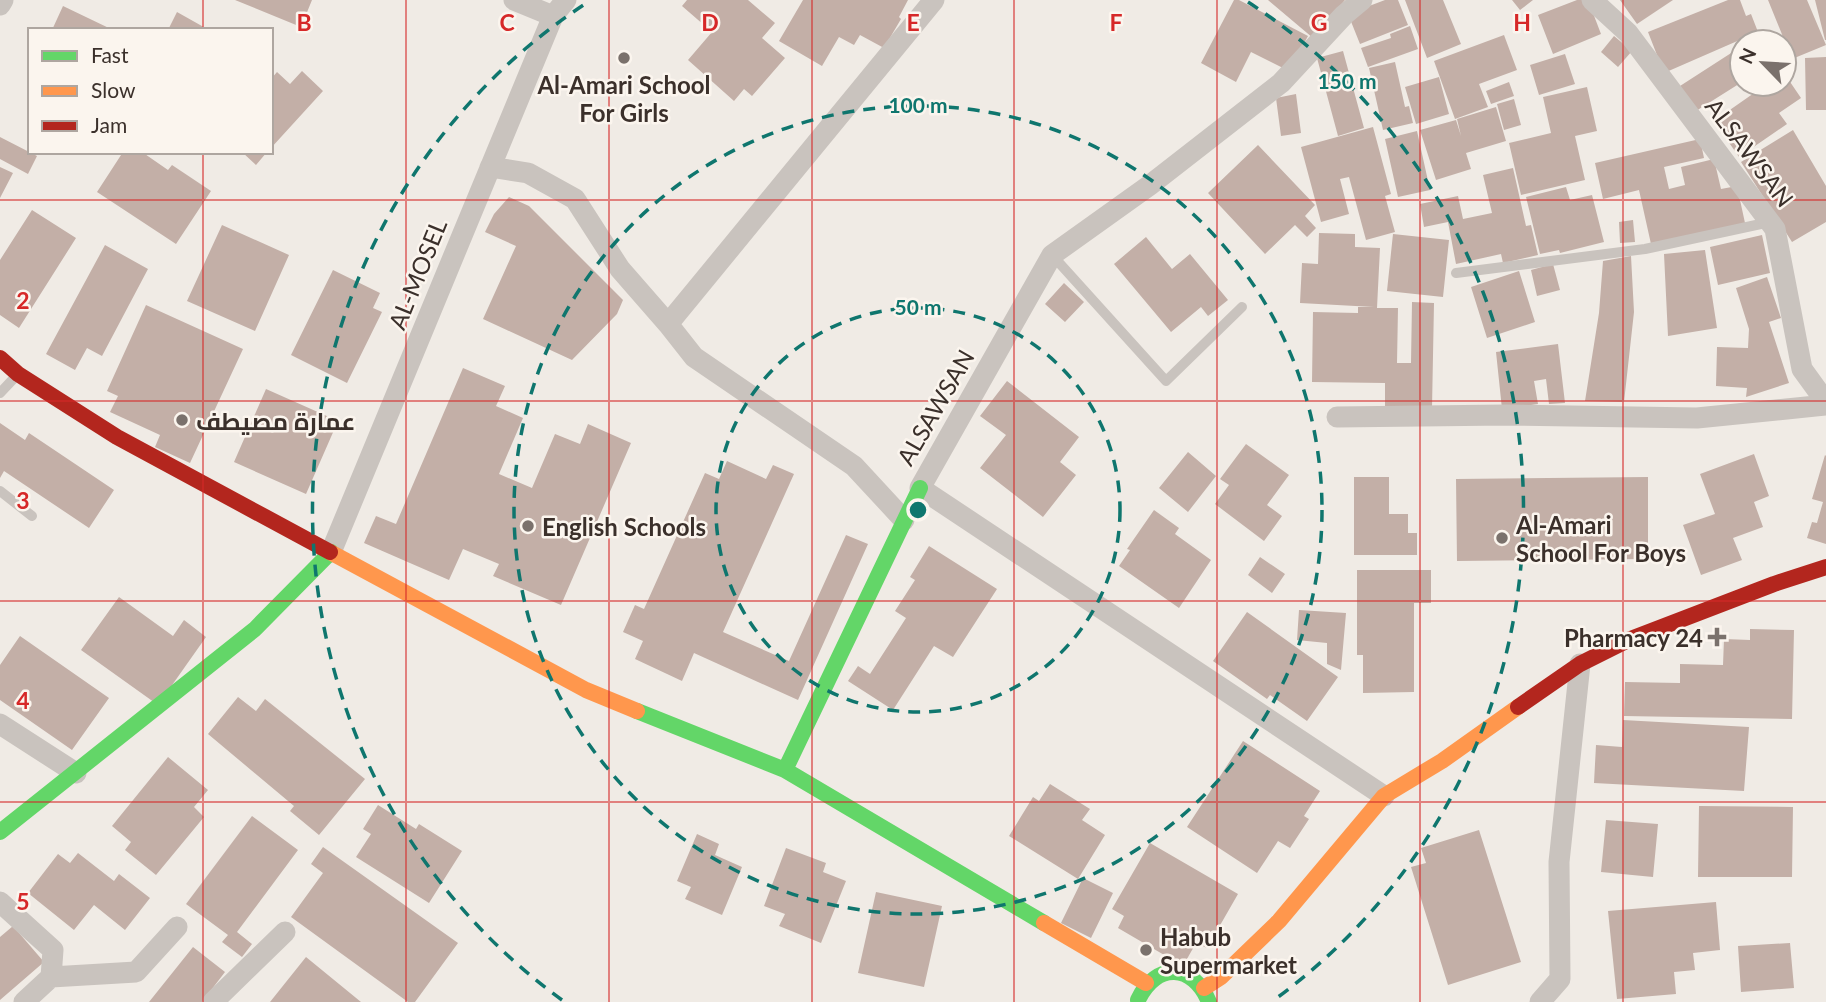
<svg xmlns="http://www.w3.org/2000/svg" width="1826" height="1002" font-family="Lato,Cairo,sans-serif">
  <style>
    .building { fill: #c3afa7 }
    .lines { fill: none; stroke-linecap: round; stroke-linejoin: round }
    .lane { stroke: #c9c3be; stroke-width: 10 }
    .street { stroke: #c9c3be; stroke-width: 21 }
    .fast { stroke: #63d668; stroke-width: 16 }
    .slow { stroke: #ff974d; stroke-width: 16 }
    .jam { stroke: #b3261e; stroke-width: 16 }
    .grid { fill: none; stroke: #d62828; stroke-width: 2; stroke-opacity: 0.55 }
    .ring { fill: none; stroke: #0f766e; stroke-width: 3.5; stroke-dasharray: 12 9 }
    .poi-dot { fill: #7a716c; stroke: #fbf5ee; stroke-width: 2.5 }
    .labels { text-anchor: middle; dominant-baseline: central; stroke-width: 5; stroke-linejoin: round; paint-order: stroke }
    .poi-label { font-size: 24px; font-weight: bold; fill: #3b302b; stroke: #fbf5ee; text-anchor: start }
    .street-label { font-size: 24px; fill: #3b302b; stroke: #fbf5ee }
    .grid-label { font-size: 23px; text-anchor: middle; font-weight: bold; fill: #d62828; stroke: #fbf5ee; stroke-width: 5; stroke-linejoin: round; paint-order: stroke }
    .centre { fill: #0f766e; stroke: #fbf5ee; stroke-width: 3.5 }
    .ring-label { font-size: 21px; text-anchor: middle; font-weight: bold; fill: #0f766e; stroke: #fbf5ee; stroke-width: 5; stroke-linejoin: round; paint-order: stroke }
  </style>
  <rect width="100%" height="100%" fill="#f0ebe5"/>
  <!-- building -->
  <path class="building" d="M235,0H312L301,27Z
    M687,0H748L775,23L762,38L785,58L752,96L744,89L734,101L688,60L712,32L682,6Z
    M803,0H908L899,17L901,19L884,48L860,35L854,45L839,37L822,66L779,41Z
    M1234,0H1239L1308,36L1289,71L1251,52L1236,82L1201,63Z
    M1268,0H1345L1313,38Z
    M1385,0H1398L1408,25L1360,44L1348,14Z
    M1405,0H1443L1461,44L1427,58Z
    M1512,0H1533L1520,10Z
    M1577,0H1588L1601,34L1553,54L1538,15Z
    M1620,0H1673L1637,24Z
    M1728,0H1740L1746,16L1751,14L1758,32L1664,73L1648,32Z
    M1768,0H1807L1826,45L1792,59Z
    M1815,0H1826V40H1825Z
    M63,6L113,30H52Z
    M177,12L209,30H168Z
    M1410,26L1418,49L1368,67L1361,48L1391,38L1390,34Z
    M1504,35L1517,70L1479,84L1488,107L1455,119L1434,61Z
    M1614,36L1632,51L1618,67L1601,52Z
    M1742,46V82L1696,111L1680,86Z
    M1343,51L1364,128L1338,136L1317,58Z
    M1565,54L1575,84L1539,95L1530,65Z
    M1826,57V110H1806L1805,58Z
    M1395,62L1405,107L1409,106L1413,123L1383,130L1369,68Z
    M302,71L323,91L271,148V79L277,72L290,84Z
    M1784,73L1801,98L1779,113L1787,124L1739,157L1714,121L1767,84H1784Z
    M1439,77L1449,114L1416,124L1405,87Z
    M1509,82L1514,96L1491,104L1486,91Z
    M1587,87L1597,131L1575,136L1585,180L1521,195L1509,143L1551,133L1543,97Z
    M1296,94L1301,133L1281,136L1276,98Z
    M1514,99L1521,125L1504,130L1497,104Z
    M1496,107L1506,141L1466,153L1471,169L1436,180L1420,130L1456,120L1461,136L1457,119Z
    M1373,127L1391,194L1385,196L1395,232L1366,240L1349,177L1340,179L1349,214L1321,222L1301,147Z
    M1793,130L1826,186V222L1792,242L1741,162Z
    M1417,131L1430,190L1398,197L1385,139Z
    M0,137L37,156L28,174L0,159Z
    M1700,139L1704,158L1664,167L1669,189L1685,185L1681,167L1714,159L1721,189L1737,186L1745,223L1651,244L1639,190L1603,199L1595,163Z
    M1258,145L1315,205L1305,216L1316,228L1307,237L1295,225L1265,254L1208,193Z
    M123,152H142L168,170L172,165L211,191L176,244L97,192Z
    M242,152H267L256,165Z
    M0,167L13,173L0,198Z
    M1513,168L1526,226L1531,225L1538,255L1503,263L1501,254L1456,264L1448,222L1424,227L1420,204L1458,196L1463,219L1492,213L1483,175Z
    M1566,187L1570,200L1592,195L1604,242L1560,253L1559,250L1540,254L1526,197Z
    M509,197L529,206L623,300L617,314L572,360L483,319L516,246L485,232L494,214Z
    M32,210L76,238L19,328L0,315V260Z
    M1633,220L1635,242L1620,243L1619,222Z
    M222,225L289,255L255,331L187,301Z
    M1319,233L1355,234V247L1380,248L1377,308H1398L1397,363H1411L1412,302L1434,303L1432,408L1385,407V383L1312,382L1313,312L1358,313V307H1374L1300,303L1302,263L1318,264Z
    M1393,234L1449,240L1443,297L1387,291Z
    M1762,235L1770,273L1718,285L1710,247Z
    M1146,237L1172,269L1190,254L1228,300L1208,316L1201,307L1171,332L1114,264Z
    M105,245L148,269L102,356L87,348L75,370L46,354Z
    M1705,250L1717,328L1668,336L1664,254Z
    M1631,256L1634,312L1624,402L1585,401L1599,313L1603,261Z
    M1553,264L1560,290L1537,296L1531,270Z
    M333,270L380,293L373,308L382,312L347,383L291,355Z
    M1519,271L1535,322L1487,338L1471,287Z
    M1767,277L1781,318L1769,322L1789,383L1746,397L1747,388L1716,386L1717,347L1748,348L1749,329L1736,288Z
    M1064,283L1084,302L1065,322L1045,304Z
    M146,305L243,349L190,463L155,447L160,435L110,412L118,396L107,391Z
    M1558,344L1565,403L1549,404L1546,379L1534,381L1538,404L1502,409L1496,352Z
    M463,368L505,386L496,406L523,418L499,474L532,488L555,434L580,444L588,424L631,443L561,605L493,576L499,564L463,549L449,580L364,543L376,516L396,524Z
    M1007,381L1079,437L1060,462L1076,475L1043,517L980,468L1006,435L980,416Z
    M266,389L338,421L306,494L234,462Z
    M0,423L25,440L29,433L114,490L89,528L4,471L0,478Z
    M1246,444L1289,475L1267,505L1282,516L1264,541L1215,504L1229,485L1220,479Z
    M1188,452L1216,476L1188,512L1159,488Z
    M1754,454L1769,496L1754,502L1763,527L1733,538L1742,560L1701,575L1683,525L1715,514L1700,474Z
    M1825,455L1826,456V544L1807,538L1812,522L1817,523L1823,502L1812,499Z
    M727,461L766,479L773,465L794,474L723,632L789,661L846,535L868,544L798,700L694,653L682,681L635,659L643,641L623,632L635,605L644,609L705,473L719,479Z
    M1354,477H1389V514H1408V533H1417V555H1354Z
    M1648,477V559L1457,561L1456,479Z
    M1154,510L1179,528L1175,534L1211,560L1179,608L1119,566L1130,550L1127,549Z
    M929,546L997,589L953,657L934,646L893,710L848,681L858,666L870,674L906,618L895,611L915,580L910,577Z
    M1260,557L1285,574L1272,593L1248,575Z
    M1357,570H1431V603H1414V692L1363,693V655H1357Z
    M119,597L173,636L184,620L206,637L158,705L81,650Z
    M1299,610L1346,613L1341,670L1327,664V643L1297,640Z
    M1247,612L1338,677L1307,721L1270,695L1267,699L1213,661Z
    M1750,629L1794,630L1792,719L1624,716L1625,682L1680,683V664L1723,665L1724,639L1750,640Z
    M20,636L109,698L72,750L0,700V665Z
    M238,697L256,711L265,699L365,779L319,835L290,811L294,806L208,734Z
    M1623,720L1749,727L1744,791L1594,783L1596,745L1622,747Z
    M1243,741L1320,791L1304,816L1309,819L1290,848L1278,841L1257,873L1187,827Z
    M168,757L208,790L194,807L204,817L156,875L125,850L131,842L112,826Z
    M1050,784L1090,809L1082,820L1105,835L1078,879L1009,836L1033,797L1039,801Z
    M378,805L416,829L419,824L462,851L429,903L356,857L371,834L363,829Z
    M1699,806L1793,807L1792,877H1698Z
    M252,816L298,850L237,932L252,944L242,957L222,942L228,935L186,904Z
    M1606,820L1658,824L1653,877L1601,872Z
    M1479,830L1521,962L1448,985L1411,867L1426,863L1421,848Z
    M697,834L719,844L715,855L742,867L722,915L685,899L691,887L677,881Z
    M1150,843L1238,894L1207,948L1196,943L1183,966L1118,928L1124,916L1112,909Z
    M323,847L458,943L415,1002H408L291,917L323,873L311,864Z
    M786,848L826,863L823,872L846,881L821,943L779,926L785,914L764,906Z
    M78,853L114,881L119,874L150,898L125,930L94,905L74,930L28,893L58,854L70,863Z
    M1083,878L1113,893L1091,938L1061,923Z
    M876,892L942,906L924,987L858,973Z
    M1716,902L1720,950L1693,953L1695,970L1674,972L1676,994L1617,999L1608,911Z
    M13,926L44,962L0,1000V937Z
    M1790,943L1794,988L1741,992L1738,946Z
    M193,947L225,972L202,1002H149Z
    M306,957L361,1002H270Z"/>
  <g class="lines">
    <!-- lane -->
    <path class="lane" d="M1052,255L1166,381L1242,307
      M1456,273L1645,249L1770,222
      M0,393L17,375
      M0,491L32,516"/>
    <!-- street -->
    <path class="street" d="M514,0L553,16
      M1362,0L1344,15L1281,83L1150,185L1052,255L920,488L1384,796
      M1592,0L1628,33L1775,229L1802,369L1826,402
      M0,5L3,0
      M490,167L528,173L575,199L620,269L668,324L694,357L854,466L904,520
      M668,324L934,0
      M1337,417L1506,415L1697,418L1826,405
      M331,552L553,16L566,0
      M0,724L76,773
      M0,902L53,950L51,977L24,1002
      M51,977L136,972L177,927
      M213,1002L285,932
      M1540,1002L1560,979L1559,862L1580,664"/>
    <!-- fast -->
    <path class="fast" d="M920,488L785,770L1044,923
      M637,711L785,770
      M0,832L255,629L331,552
      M1138,1000C1156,962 1193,963 1209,1002"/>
    <!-- slow -->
    <path class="slow" d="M330,552L586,690L637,711
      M1044,923L1146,983
      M1204,988L1221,977L1279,921L1384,796L1442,761L1518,707"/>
    <!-- jam -->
    <path class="jam" d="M0,358L18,374L117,437L330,552
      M1518,707L1580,664L1628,640L1774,584L1826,567"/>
  </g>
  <!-- grid -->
  <path class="grid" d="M203,0V30M406,0V1002M609,0V1002M812,0V1002M1014,0V1002M1217,0V1002M1420,0V1002M1623,0V1002M203,152V1002M0,200H1826M0,401H1826M0,601H1826M0,802H1826"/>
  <!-- distance rings -->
  <g class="ring">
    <circle cx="918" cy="510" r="202"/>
    <circle cx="918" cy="510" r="404"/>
    <path d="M562 1000A606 606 0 0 1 588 2M1248 2A606 606 0 0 1 1274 1000"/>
  </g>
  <!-- markers -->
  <g class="poi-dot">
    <circle cx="624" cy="58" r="7"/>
    <circle cx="182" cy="420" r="7"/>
    <circle cx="528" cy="526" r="7"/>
    <circle cx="1502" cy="538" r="7"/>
    <path d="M1713.5 626.5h7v7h7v7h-7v7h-7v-7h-7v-7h7z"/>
    <circle cx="1146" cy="950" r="7"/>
  </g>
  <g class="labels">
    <!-- poi labels -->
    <g class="poi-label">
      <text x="624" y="84" text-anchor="middle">Al-Amari School<tspan x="624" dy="28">For Girls</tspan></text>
      <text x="196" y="420">عمارة مصيطف</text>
      <text x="1516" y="524">Al-Amari<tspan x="1516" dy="28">School For Boys</tspan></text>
      <text x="542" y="526">English Schools</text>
      <text x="1703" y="637" text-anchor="end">Pharmacy 24</text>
      <text x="1160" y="936">Habub<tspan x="1160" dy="28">Supermarket</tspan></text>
    </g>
    <!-- street labels -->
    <g class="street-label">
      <text transform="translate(1750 152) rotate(53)">ALSAWSAN</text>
      <text transform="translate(417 274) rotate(-68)">AL-MOSEL</text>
      <text transform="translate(935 407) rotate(-60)">ALSAWSAN</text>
    </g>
  </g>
  <g class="grid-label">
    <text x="304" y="31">B</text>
    <text x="507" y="31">C</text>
    <text x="710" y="31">D</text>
    <text x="913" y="31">E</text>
    <text x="1116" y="31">F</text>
    <text x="1319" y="31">G</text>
    <text x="1522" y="31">H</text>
    <text x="23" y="309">2</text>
    <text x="23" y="509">3</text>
    <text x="23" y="709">4</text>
    <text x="23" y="910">5</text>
  </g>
  <circle cx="918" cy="510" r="10" class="centre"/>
  <g class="ring-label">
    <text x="1347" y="89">150 m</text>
    <text x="918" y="113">100 m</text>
    <text x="918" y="315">50 m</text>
  </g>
  <!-- legend -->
  <rect x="28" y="28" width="245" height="126" fill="#fbf5ee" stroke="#aea6a0" stroke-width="2"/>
  <rect x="42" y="51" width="35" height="10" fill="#63d668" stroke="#aea6a0" stroke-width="2"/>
  <text x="91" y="63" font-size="21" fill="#3b302b">Fast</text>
  <rect x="42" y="86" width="35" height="10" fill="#ff974d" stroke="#aea6a0" stroke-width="2"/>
  <text x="91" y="98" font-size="21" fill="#3b302b">Slow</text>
  <rect x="42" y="121" width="35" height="10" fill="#b3261e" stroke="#aea6a0" stroke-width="2"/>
  <text x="91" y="133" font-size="21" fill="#3b302b">Jam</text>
  <!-- north arrow -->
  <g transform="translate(1763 63) rotate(295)"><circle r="33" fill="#fbf5ee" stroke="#aea6a0" stroke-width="2"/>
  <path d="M0-5L12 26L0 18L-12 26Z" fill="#7a716c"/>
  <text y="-10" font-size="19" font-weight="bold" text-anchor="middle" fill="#3b302b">N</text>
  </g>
</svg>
